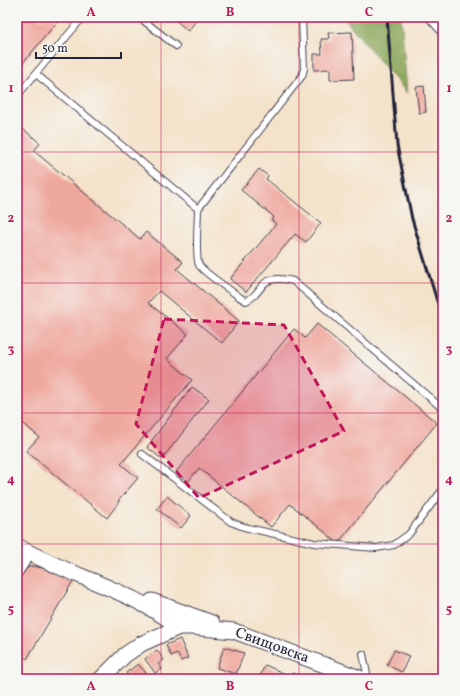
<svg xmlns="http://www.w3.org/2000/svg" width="460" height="696" font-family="Vollkorn,serif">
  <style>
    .forest { fill: #8aa658; stroke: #56644a }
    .building { fill: #efa89e }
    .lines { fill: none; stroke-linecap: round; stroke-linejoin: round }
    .service-casing { stroke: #423f50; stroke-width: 8 }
    .minor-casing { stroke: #423f50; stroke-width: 14 }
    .tertiary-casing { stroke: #423f50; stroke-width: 17 }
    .service { stroke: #fff; stroke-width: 6 }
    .minor { stroke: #fff; stroke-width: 12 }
    .tertiary { stroke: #fff; stroke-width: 15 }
    .rail { stroke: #22223b; stroke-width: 3 }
    .marked { fill: #c2185b; fill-opacity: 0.2; stroke: #c2185b; stroke-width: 3; stroke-dasharray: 8 5; stroke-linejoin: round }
    .grid { fill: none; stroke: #c2185b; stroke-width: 1; stroke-opacity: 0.55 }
    .labels { text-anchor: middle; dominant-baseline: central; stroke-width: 3; stroke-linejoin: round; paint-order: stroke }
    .street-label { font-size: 15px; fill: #22223b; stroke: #f6f6f2 }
    .neatline { fill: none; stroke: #c2185b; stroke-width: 1.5 }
    .grid-label { font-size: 13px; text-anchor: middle; font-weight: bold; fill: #c2185b }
  </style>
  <rect width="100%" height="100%" fill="#f6f6f2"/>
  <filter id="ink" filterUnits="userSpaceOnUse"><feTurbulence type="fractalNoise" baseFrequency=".025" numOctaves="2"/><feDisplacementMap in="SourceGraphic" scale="8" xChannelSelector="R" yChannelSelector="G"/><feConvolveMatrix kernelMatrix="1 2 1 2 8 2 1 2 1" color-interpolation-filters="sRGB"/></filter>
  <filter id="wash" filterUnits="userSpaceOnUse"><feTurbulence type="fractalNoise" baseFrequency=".012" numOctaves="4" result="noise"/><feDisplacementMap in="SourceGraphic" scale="16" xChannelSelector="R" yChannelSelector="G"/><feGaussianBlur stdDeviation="0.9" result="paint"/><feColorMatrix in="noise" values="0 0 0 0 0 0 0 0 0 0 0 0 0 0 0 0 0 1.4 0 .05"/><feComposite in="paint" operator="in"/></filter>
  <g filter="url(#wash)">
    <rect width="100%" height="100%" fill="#f4e2c9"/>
    <!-- forest -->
    <path class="forest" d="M343,17H401L407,93Z"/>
    <g id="blocks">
      <!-- building -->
      <path class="building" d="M17,17H38L42,20L44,17H51L57,22L17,70Z
        M172,17H199L188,31Z
        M352,32L354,79L330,80V69L314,70V54H322L321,39H329L328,33Z
        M424,86L426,112L419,113L416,87Z
        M17,124L40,143L34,151L140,239L146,232L183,262L177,269L239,321L222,343L159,291L148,303L188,334L167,359L192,380L121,464L138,478L118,501L119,502L107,518L26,451L39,437L17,418V412L20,408L17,406Z
        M259,169L268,176L266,179L321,223L306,242L295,234L246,292L230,279L276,224L271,220L274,217L241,190Z
        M317,324L437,423L338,543L290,504L271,527L199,468L188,482L176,472L294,329L305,338Z
        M192,387L209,399L162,459L147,447Z
        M167,496L191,516L181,528L157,509Z
        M32,566L43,568L73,581L27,659L17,653V579L23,570Z
        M180,639L188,658L181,661L177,653L171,656L166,645Z
        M224,647L244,653L236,674L217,668Z
        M157,650L164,660L158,664L162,669L155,673L145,659Z
        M394,650L409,656L402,672L387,665Z
        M138,664L146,673L144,675L146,678L132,679L126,673Z
        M265,665L283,673L280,679H264V678L260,676Z
        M292,673L306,679H289Z"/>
    </g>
  </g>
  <g filter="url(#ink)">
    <use href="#blocks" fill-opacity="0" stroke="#423f50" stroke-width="1"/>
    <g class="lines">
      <!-- service casing -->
      <g class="service-casing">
        <path id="service" d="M139,17L176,46
          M36,74L198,209L302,76L304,69L302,17
          M17,96L83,17
          M198,209C198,219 195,258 199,265C205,274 232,291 241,298L246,301C263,294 258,278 280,279C284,279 288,280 293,281L443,409
          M142,454L231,522L244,527L314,543L376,548L394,545L409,534L443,489
          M363,654L368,679"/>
      </g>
      <!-- minor casing -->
      <g class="minor-casing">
        <path id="minor" d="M432,17L443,29
          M17,571L29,553"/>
      </g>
      <!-- tertiary casing -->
      <g class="tertiary-casing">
        <path id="tertiary" d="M17,546C69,576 131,590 179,627
          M152,601L212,623
          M101,679L125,655L141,644L179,627H191L234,631L362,679"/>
      </g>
      <!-- service -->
      <use href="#service" class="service"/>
      <!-- minor -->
      <use href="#minor" class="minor"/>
      <!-- tertiary -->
      <use href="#tertiary" class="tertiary"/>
      <!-- rail -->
      <path class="rail" d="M387,17L397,145L412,219L437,301L443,314"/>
    </g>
  </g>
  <!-- marked area -->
  <path class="marked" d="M164,319L284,325L344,431L199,498L136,424Z"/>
  <!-- grid -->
  <path class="grid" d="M161,17V679M299,17V679M17,152H443M17,283H443M17,413H443M17,544H443"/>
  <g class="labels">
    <!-- street labels -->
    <g class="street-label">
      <text transform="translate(272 646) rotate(20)">Свищовска</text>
    </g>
  </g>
  <!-- margin -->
  <rect width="460" height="696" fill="none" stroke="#f6f6f2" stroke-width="44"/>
  <!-- scale -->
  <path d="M36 52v6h85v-6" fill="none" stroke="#22223b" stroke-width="2"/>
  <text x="42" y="52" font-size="12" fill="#22223b" stroke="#f6f6f2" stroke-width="3" paint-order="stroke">50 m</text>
  <rect x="22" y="22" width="416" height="652" class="neatline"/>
  <g class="grid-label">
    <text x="91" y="16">A</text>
    <text x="230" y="16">B</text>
    <text x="369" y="16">C</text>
    <text x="11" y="92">1</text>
    <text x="449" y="92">1</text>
    <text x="11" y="222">2</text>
    <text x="449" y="222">2</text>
    <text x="11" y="353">3</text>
    <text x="449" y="353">3</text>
    <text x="11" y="483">4</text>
    <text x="449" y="483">4</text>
    <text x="11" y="613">5</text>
    <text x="449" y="613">5</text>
    <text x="91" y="690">A</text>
    <text x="230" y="690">B</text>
    <text x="369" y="690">C</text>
  </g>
</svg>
